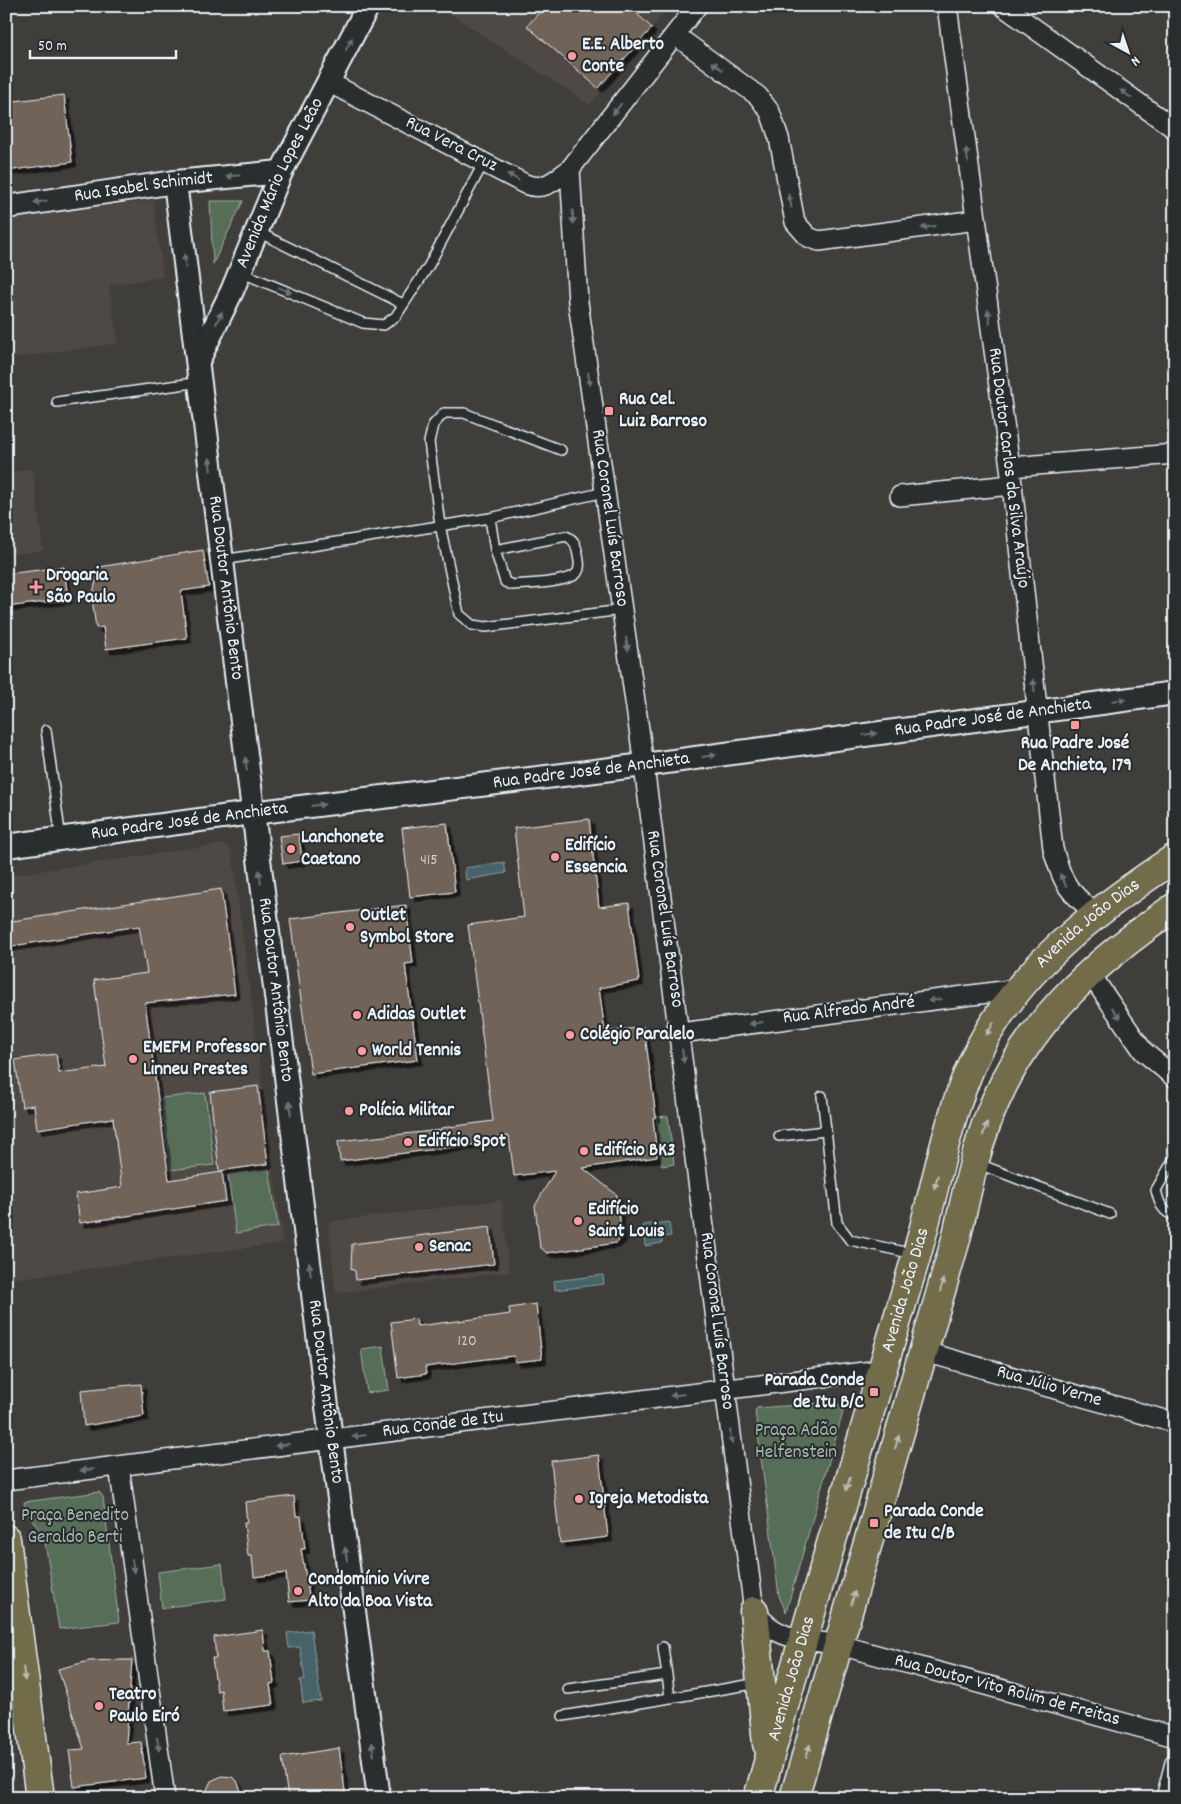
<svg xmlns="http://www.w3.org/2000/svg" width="1181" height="1804" font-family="Dekko,sans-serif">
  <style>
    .built { fill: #4f4944 }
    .green { fill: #566d59; stroke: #9fafa8 }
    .water { fill: #47636b; stroke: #879ca3 }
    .building { fill: #726459; stroke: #e8f1f8; filter: url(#shadow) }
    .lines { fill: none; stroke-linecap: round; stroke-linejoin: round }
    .service-casing { stroke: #e8f1f8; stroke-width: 12 }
    .minor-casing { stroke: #e8f1f8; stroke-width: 22 }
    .tertiary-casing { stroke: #e8f1f8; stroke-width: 26 }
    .primary-casing { stroke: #e8f1f8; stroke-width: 31 }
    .service { stroke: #2a2d2e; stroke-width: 9 }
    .minor { stroke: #2a2d2e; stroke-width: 19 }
    .tertiary { stroke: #2a2d2e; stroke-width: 22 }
    .primary { stroke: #736c4b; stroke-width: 28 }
    .oneway { fill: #6c7275 }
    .oneway2 { fill: #b9bcb3 }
    .poi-dot { fill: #ff9aa2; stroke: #2a2d2e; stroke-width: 2 }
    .labels { text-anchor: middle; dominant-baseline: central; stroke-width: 4; stroke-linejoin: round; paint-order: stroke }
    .number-label { font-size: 16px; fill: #caced0 }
    .poi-label { font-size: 19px; font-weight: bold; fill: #e8f1f8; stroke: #2a2d2e; text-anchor: start }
    .street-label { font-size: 19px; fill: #e8f1f8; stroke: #2a2d2e }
    .park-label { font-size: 19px; fill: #a6b6b0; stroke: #2a2d2e }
  </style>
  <defs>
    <filter id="shadow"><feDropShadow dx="4.5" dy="4.5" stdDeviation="0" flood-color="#0009"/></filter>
  </defs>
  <rect width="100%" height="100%" fill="#403e3b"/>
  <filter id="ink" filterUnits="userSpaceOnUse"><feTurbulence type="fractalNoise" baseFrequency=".02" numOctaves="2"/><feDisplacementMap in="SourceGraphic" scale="10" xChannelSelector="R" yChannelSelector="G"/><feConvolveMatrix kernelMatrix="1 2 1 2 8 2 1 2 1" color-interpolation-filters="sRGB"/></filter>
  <g filter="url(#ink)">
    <!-- built -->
    <path class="built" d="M438,6H669L590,105Z
      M153,200L163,277L109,285L118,343L6,359V220Z
      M32,469L43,550L6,555V473Z
      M221,844L227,846L232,853L283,1243L11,1279L6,1244V876Z
      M502,1200L509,1272L336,1293L328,1222Z"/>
    <!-- green -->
    <path class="green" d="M210,201H243L213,264Z
      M205,1093L214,1165L170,1170L161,1098Z
      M668,1116L674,1164L662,1166L656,1117Z
      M269,1169L278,1227L236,1233L228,1175Z
      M383,1346L389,1390L367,1393L361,1349Z
      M837,1402L843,1412L786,1612L779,1596L755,1411L757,1408Z
      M99,1492L103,1497L119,1622L59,1629L44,1536L26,1512L24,1502Z
      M222,1564L226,1599L162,1608L158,1572Z"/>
    <!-- water -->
    <path class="water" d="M504,862L506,873L466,880L465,868Z
      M669,1222L671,1236L662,1237V1243L645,1246L643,1225Z
      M603,1275L604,1284L555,1290L554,1281Z
      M311,1630L321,1701L303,1703L300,1680L305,1679L300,1647L289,1648L287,1633Z"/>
    <!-- building -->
    <path class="building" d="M545,6H629L652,28L598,88L527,26Z
      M64,95L72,162L6,171V102Z
      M203,550L209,587L181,591L187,638L106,649L103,627L96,628L92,598L99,567Z
      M64,567L68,599L6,607V574Z
      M589,819L599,907L629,903L639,981L599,988L605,1032L644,1027L656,1117L653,1118L657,1157L583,1168L617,1195L622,1237L616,1243L547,1253L540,1247L535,1206L555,1171L514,1176L509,1136L477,1140L478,1144L340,1161L338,1141L441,1130V1128L493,1121L468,925L524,917L514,828Z
      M447,823L455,892L410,897L402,828Z
      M299,834L302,861L283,864L279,836Z
      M221,889L235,994L145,1003L169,1180L222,1172L226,1201L80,1223L76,1194L122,1187L113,1118L37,1129L34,1105L22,1107L15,1060L56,1054L59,1073L106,1067L94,980L147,973L139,926L6,947V922Z
      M406,905L413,963L405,964L418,1060L311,1074L290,919Z
      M258,1086L268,1164L219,1171L210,1092Z
      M490,1227L494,1264L356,1280L355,1271L351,1269L352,1244Z
      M536,1304L542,1359L515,1362L514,1356L486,1359L425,1367L426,1374L398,1378L391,1322L416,1319L417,1326L481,1318L510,1314L509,1308Z
      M141,1384L144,1416L84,1426L81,1390Z
      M599,1455L608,1537L560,1543L551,1461Z
      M294,1496L296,1516H301L305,1549H301L310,1600L289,1602L286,1573L254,1577L252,1556H248L244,1523H247L245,1502Z
      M263,1630L265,1651H270L274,1683L270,1684L273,1705L223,1711L221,1690L217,1691L212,1658H216L214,1637Z
      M120,1660H132L126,1743L141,1742L146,1778L74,1787L69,1750L84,1749L58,1669L89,1661Z
      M339,1748L346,1798H288L282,1757Z
      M222,1776L232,1777L237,1781L244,1798H203L211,1781Z"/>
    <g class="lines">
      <!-- service casing -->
      <g class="service-casing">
        <path id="service" d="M258,232L403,304
          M240,272L363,323L384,325L396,316L428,267L484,162
          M57,402L200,382
          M561,450L464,413H444L433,425L429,442L440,525L459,614L472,625L486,627L622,610
          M490,518L495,550L505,582L512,585C526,584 568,583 577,573C581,567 579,561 578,555C576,545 575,540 566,536L495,550
          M222,560L490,518L605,492
          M46,730L61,839
          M822,1096L837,1223L850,1240L914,1254
          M779,1136L826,1131
          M1175,1157L1156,1190C1159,1203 1162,1212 1175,1216
          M976,1163L1110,1214
          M663,1647L667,1675
          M568,1689L667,1675L670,1698
          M563,1716L759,1683"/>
      </g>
      <!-- minor casing -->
      <g class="minor-casing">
        <path id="minor" d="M947,6L1010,467L1053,849C1063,885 1068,891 1097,915
          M1003,6L1175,129
          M675,35L758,96L770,112L779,138L795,222L808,237L819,241L976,220
          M330,83L525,184C544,192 555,180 570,169L697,6
          M570,169L578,302L640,736L754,1611C779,1643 803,1638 840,1645L1175,1737
          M1010,467L1175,454
          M900,496L1012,485
          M1089,972L1143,1051L1175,1078
          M680,1033L1018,989
          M922,1351L1175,1423
          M119,1466L165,1798
          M6,1480L880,1370
          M1166,1798L1175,1763"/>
      </g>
      <!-- tertiary casing -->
      <g class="tertiary-casing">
        <g id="tertiary">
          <path id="s1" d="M175,182L331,1439L379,1798"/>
          <path id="s2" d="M6,207L175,182L281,172"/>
          <path id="s3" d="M198,361L232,291L281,172L368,6"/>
          <path id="s4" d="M6,846L252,813L644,765L1175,693"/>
        </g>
      </g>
      <!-- primary casing -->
      <g class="primary-casing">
        <g id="primary">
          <path d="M6,1539L40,1798"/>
          <path d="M754,1611L767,1744"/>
          <path id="s5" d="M758,1798C809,1617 862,1437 916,1257C938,1182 950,1092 992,1026C1035,956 1107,903 1175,858"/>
          <path d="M794,1798L956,1239C967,1192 976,1144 996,1100C1033,1016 1100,958 1175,907"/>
        </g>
      </g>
      <!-- service -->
      <use href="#service" class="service"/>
      <!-- minor -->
      <use href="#minor" class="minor"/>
      <!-- tertiary -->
      <use href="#tertiary" class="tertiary"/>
      <!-- primary -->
      <use href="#primary" class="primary"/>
    </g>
    <!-- one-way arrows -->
    <defs><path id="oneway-solid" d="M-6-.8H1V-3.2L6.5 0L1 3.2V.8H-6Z" transform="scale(1.25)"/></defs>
    <g class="oneway">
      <use href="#oneway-solid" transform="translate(349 44) rotate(-63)"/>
      <use href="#oneway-solid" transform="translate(717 66) rotate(-144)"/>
      <use href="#oneway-solid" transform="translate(1126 94) rotate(-144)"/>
      <use href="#oneway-solid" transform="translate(617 109) rotate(128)"/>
      <use href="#oneway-solid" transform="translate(967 155) rotate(-98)"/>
      <use href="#oneway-solid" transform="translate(233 176) rotate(175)"/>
      <use href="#oneway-solid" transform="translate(513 177) rotate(-150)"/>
      <use href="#oneway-solid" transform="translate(790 201) rotate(-103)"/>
      <use href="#oneway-solid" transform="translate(40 202) rotate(171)"/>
      <use href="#oneway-solid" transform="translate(573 217) rotate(87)"/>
      <use href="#oneway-solid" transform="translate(928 227) rotate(172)"/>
      <use href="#oneway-solid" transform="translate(185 261) rotate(-97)"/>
      <use href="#oneway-solid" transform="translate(285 290) rotate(23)"/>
      <use href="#oneway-solid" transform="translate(989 316) rotate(-98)"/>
      <use href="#oneway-solid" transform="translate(219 318) rotate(-64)"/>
      <use href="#oneway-solid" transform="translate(589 379) rotate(82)"/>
      <use href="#oneway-solid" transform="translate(210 464) rotate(-97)"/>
      <use href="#oneway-solid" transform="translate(627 644) rotate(82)"/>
      <use href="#oneway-solid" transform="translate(1034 686) rotate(-96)"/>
      <use href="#oneway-solid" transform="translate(1119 700) rotate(-7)"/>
      <use href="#oneway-solid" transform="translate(870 734) rotate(-8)"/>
      <use href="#oneway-solid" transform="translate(709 756) rotate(-8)"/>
      <use href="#oneway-solid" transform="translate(246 764) rotate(-97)"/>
      <use href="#oneway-solid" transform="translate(318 805) rotate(-7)"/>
      <use href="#oneway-solid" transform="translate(260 877) rotate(-98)"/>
      <use href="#oneway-solid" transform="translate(1063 880) rotate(-117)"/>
      <use href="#oneway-solid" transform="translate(935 1000) rotate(173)"/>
      <use href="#oneway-solid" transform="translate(1116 1013) rotate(54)"/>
      <use href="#oneway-solid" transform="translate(756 1023) rotate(172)"/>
      <use href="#oneway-solid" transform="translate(683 1056) rotate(83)"/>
      <use href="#oneway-solid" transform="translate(290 1108) rotate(-97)"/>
      <use href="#oneway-solid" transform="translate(310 1269) rotate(-97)"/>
      <use href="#oneway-solid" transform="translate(677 1395) rotate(173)"/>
      <use href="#oneway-solid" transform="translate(359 1436) rotate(173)"/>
      <use href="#oneway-solid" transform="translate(731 1437) rotate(83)"/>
      <use href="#oneway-solid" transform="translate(282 1445) rotate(173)"/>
      <use href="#oneway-solid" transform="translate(87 1470) rotate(173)"/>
      <use href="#oneway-solid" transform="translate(346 1554) rotate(-98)"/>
      <use href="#oneway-solid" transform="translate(133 1566) rotate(82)"/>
      <use href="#oneway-solid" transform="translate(158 1744) rotate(82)"/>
      <use href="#oneway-solid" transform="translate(373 1749) rotate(-98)"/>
    </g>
    <g class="oneway2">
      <use href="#oneway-solid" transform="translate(990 1029) rotate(121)"/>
      <use href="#oneway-solid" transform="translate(985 1129) rotate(-71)"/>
      <use href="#oneway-solid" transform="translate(936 1182) rotate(105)"/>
      <use href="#oneway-solid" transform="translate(942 1285) rotate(-73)"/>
      <use href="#oneway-solid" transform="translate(897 1442) rotate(-74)"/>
      <use href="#oneway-solid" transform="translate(848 1484) rotate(106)"/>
      <use href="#oneway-solid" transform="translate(853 1598) rotate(-75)"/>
      <use href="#oneway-solid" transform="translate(24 1674) rotate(83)"/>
      <use href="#oneway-solid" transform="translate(808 1751) rotate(-74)"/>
    </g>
  </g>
  <!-- markers -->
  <g class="poi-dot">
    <circle cx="572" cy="56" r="5"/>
    <rect x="604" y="406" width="10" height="10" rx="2.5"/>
    <path d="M33.5 579.5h5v5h5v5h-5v5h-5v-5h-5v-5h5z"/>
    <rect x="1070" y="720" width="10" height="10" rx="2.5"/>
    <circle cx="291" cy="849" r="5"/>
    <circle cx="555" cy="857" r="5"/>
    <circle cx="350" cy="927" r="5"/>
    <circle cx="357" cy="1015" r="5"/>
    <circle cx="570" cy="1035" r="5"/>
    <circle cx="362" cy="1051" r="5"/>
    <circle cx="133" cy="1059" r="5"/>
    <circle cx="349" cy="1111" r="5"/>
    <circle cx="408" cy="1142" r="5"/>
    <circle cx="584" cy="1151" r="5"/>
    <circle cx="578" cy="1221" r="5"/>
    <circle cx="419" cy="1247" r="5"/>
    <rect x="869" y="1387" width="10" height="10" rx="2.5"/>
    <circle cx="579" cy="1499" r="5"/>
    <rect x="869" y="1518" width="10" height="10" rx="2.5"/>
    <circle cx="298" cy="1591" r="5"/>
    <circle cx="99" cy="1706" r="5"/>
  </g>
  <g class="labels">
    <!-- number labels -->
    <g class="number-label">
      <text x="429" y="860">415</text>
      <text x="467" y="1341">120</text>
    </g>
    <!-- poi labels -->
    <g class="poi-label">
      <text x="582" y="45">E.E. Alberto<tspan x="582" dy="22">Conte</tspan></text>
      <text x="619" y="400">Rua Cel.<tspan x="619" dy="22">Luiz Barroso</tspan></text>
      <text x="46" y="576">Drogaria<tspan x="46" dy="22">São Paulo</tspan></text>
      <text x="1075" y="744" text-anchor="middle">Rua Padre José<tspan x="1075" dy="22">De Anchieta, 179</tspan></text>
      <text x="301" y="838">Lanchonete<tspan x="301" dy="22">Caetano</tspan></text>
      <text x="565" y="846">Edifício<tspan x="565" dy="22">Essencia</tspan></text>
      <text x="360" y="916">Outlet<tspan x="360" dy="22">Symbol Store</tspan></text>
      <text x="367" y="1015">Adidas Outlet</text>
      <text x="580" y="1035">Colégio Paralelo</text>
      <text x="143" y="1048">EMEFM Professor<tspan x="143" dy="22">Linneu Prestes</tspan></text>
      <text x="372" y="1051">World Tennis</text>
      <text x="359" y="1111">Polícia Militar</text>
      <text x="418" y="1142">Edifício Spot</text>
      <text x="594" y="1151">Edifício BK3</text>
      <text x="588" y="1210">Edifício<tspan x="588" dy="22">Saint Louis</tspan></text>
      <text x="429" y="1247">Senac</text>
      <text x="864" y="1381" text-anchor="end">Parada Conde<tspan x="864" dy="22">de Itu B/C</tspan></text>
      <text x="589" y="1499">Igreja Metodista</text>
      <text x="884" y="1512">Parada Conde<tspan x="884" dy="22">de Itu C/B</tspan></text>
      <text x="308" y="1580">Condomínio Vivre<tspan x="308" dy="22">Alto da Boa Vista</tspan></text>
      <text x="109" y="1695">Teatro<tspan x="109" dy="22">Paulo Eiró</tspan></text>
    </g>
    <!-- street labels -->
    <g class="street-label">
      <text transform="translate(451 145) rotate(27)">Rua Vera Cruz</text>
      <text stroke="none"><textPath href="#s3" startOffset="196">Avenida Mário Lopes Leão</textPath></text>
      <text stroke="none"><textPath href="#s2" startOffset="139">Rua Isabel Schimidt</textPath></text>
      <text transform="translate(1008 468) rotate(83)">Rua Doutor Carlos da Silva Araújo</text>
      <text transform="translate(609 518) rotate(82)">Rua Coronel Luís Barroso</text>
      <text stroke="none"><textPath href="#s1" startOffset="409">Rua Doutor Antônio Bento</textPath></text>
      <text stroke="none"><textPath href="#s4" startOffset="995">Rua Padre José de Anchieta</textPath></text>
      <text stroke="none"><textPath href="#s4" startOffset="590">Rua Padre José de Anchieta</textPath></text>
      <text stroke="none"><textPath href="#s4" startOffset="185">Rua Padre José de Anchieta</textPath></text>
      <text transform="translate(664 919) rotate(82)">Rua Coronel Luís Barroso</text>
      <text stroke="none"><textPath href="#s5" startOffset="949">Avenida João Dias</textPath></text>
      <text stroke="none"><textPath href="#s1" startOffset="814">Rua Doutor Antônio Bento</textPath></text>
      <text transform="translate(849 1011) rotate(-7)">Rua Alfredo André</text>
      <text stroke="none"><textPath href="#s5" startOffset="529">Avenida João Dias</textPath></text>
      <text transform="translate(716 1321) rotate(83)">Rua Coronel Luís Barroso</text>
      <text transform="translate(1049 1387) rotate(16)">Rua Júlio Verne</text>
      <text stroke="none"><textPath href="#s1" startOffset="1219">Rua Doutor Antônio Bento</textPath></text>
      <text transform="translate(443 1425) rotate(-7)">Rua Conde de Itu</text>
      <text stroke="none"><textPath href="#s5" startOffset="124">Avenida João Dias</textPath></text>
      <text transform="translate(1007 1691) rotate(15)">Rua Doutor Vito Rolim de Freitas</text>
    </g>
    <!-- park labels -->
    <g class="park-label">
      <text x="796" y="1431">Praça Adão<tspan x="796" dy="22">Helfenstein</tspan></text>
      <text x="75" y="1516">Praça Benedito<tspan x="75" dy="22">Geraldo Berti</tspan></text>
    </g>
  </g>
  <!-- margin -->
  <rect width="1181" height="1804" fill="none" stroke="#2a2d2e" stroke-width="25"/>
  <rect x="12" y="12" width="1156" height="1779" fill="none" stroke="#e8f1f8" stroke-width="2" filter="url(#ink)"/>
  <!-- north arrow -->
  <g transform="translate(1128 52) rotate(140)" stroke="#2a2d2e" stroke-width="4" paint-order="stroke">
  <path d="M0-4L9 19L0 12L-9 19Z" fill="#e8f1f8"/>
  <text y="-8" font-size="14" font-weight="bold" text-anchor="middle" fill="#e8f1f8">N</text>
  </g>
  <!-- scale -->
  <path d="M30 50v8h146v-8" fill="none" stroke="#e8f1f8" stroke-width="2.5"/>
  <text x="38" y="50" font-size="15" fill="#e8f1f8" stroke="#2a2d2e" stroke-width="4" paint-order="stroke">50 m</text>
</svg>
